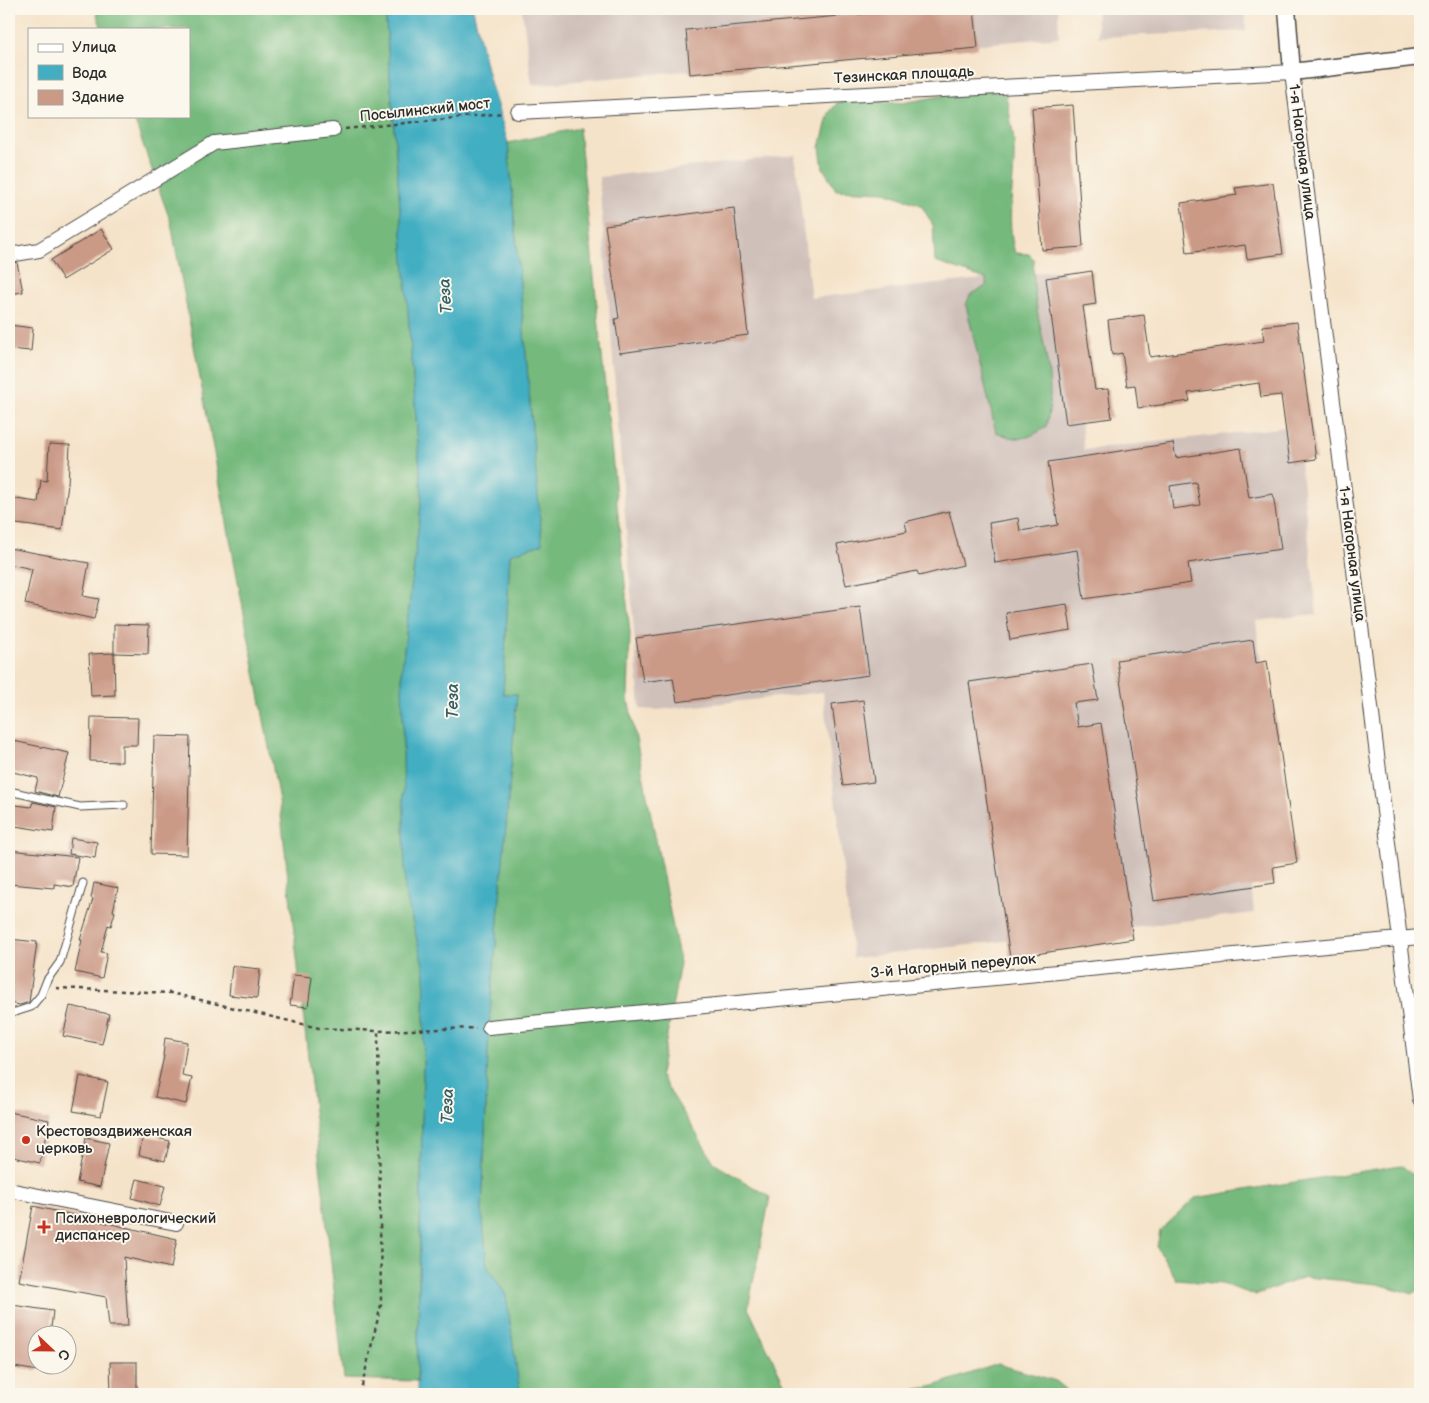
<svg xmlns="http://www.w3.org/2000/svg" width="1429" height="1403" font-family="'Balsamiq Sans',sans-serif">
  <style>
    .industrial { fill: #cfc0ba }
    .forest { fill: #75b97d; stroke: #507254 }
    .water { fill: #43aec2; stroke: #376c76 }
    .building { fill: #cb9a87; fill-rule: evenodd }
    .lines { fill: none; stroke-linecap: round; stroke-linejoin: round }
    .service-casing { stroke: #494743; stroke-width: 9 }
    .minor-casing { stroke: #494743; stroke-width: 16 }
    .tertiary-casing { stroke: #494743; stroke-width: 19 }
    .path { stroke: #494743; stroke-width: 2.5; stroke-dasharray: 4 4; stroke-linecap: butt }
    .service { stroke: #fff; stroke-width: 7 }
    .minor { stroke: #fff; stroke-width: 14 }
    .tertiary { stroke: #fff; stroke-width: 16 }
    .poi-dot { fill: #c8321e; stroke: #fbf7ec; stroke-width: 2 }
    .labels { text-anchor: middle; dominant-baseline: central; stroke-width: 4; stroke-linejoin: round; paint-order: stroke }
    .street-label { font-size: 15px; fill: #2b2b2b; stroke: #fbf7ec }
    .poi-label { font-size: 15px; fill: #2b2b2b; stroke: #fbf7ec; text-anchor: start }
    .water-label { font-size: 16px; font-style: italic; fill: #355f67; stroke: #fbf7ec }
  </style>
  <rect width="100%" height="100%" fill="#fbf7ec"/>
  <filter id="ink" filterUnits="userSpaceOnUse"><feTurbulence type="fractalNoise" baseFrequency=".02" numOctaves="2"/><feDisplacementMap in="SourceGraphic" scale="10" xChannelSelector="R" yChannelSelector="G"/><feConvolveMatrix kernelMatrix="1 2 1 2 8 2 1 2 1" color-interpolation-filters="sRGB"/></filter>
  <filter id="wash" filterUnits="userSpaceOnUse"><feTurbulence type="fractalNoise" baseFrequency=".0096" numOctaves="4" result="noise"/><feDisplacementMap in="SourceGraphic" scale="20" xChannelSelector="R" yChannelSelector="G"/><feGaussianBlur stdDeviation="1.12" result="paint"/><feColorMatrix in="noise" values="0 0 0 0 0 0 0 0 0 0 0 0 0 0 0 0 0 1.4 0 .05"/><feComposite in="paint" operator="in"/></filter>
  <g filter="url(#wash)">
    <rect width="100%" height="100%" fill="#f5e3c9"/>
    <!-- industrial -->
    <path class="industrial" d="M522,9H1058L1059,37L532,85Z
      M1096,9H1244L1246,31L1098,37Z
      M795,155L811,298L1064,270L1084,450L1296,426L1317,614L1256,621L1278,820L1244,824L1254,913L853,958L823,692L658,710L640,709L599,177Z"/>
    <!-- forest -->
    <path class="forest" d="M95,9H385L422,496L402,668L405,890L425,973L417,1381L344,1379L280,806L171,223L133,116H189V29H102Z
      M985,88L1006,95C1009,113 1014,132 1014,149C1015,184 1005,219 1015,253L1029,254L1034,259C1029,316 1061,371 1046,427C1026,440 1019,442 996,432L966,305L970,295L986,286V279L935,262L933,225L921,205L885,192L836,190L823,168L820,147L829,113L837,103L858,99L902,103Z
      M579,128L630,633L628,698L680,963L660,1075L715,1164L770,1197L748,1308L785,1385L834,1394H520L506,1295L487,1266L482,1211L489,1027L517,694H503L510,554L542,544L508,143Z
      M1401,1165L1418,1179L1420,1199V1287L1413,1294L1378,1284L1305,1277L1255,1295L1222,1284L1177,1280L1157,1247L1160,1231L1195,1198Z
      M998,1364L1056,1381L1072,1394H879L931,1387Z"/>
    <!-- water -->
    <path class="water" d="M385,9H473L489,78L508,143L542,544L510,554L503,694H517L489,1027L482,1211L487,1266L506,1295L520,1394H417L425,973L405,890L402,668L422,496Z"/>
    <g id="blocks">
      <!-- building -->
      <path class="building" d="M915,9H974L978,48L690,74L686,30Z
        M1073,105L1083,247L1042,250L1032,108Z
        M1273,183L1283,254L1247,259L1245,245L1187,253L1181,203L1237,195L1235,188Z
        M734,208L748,335L620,353L615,319L619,318L605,225Z
        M101,229L114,249L63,280L51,260Z
        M17,262L23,292L9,294V264Z
        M1092,271L1096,304L1083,306L1095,390L1108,389L1112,418L1066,424L1046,278Z
        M1144,315L1150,357L1264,341L1262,326L1297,322L1316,459L1290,463L1281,395L1261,397L1259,383L1188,393L1190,401L1138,408L1135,385L1127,386L1122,353L1112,355L1108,320Z
        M9,325L33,328L31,351L9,349Z
        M1173,443L1176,458L1241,448L1249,498L1273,494L1281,549L1188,563L1191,583L1084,599L1077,550L995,563L989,523L1018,518L1020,531L1058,525L1048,462ZM1196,482L1200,505L1173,509L1170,486Z
        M49,444L70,445L68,484L62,530L9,523V498L38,502L41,480L47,481Z
        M949,511L963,565L919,576L917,571L846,585L837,545L907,531L905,522Z
        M9,548L89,563L83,596L99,599L94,619L25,604L32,569L9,564Z
        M1067,604L1071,630L1010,640L1006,613Z
        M860,607L869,675L677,702L673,678L643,682L636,638Z
        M114,624L149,625L148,654L114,653Z
        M1253,640L1256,663L1267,661L1297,863L1273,867L1275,883L1154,901L1117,660Z
        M114,653L115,695L91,696L89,654Z
        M1092,664L1098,700L1074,703L1078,727L1101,723L1133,939L1010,958L969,682Z
        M863,700L874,782L843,786L832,704Z
        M91,717L138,718L137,745H122V762L90,761Z
        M154,736L190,737L187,855L151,854Z
        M9,740L69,753L58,797L35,791L38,778L9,771Z
        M33,802L56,807L53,832L9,825V804L31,807Z
        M71,838L97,842L95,858L69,854Z
        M9,850L78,857L73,887L54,884V888L9,884Z
        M94,883L118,888L113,911L115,912L111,926L108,925L101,952L107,953L102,978L75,972L82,940H80L93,899L91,898Z
        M9,939L37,942L29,1002L20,1005L9,1003Z
        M232,966L260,969L257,998L229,995Z
        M294,975L312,977L308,1007L290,1005Z
        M70,1006L109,1014L102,1044L63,1036Z
        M165,1038L187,1042L182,1076L192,1078L186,1104L155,1097L164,1056H163Z
        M80,1076L108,1082L101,1116L73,1111Z
        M9,1112L49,1120L40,1163L9,1156Z
        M143,1135L170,1141L165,1161L139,1155Z
        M86,1138L109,1143L100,1187L77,1182Z
        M137,1179L165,1186L160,1206L132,1198Z
        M33,1206L177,1239L171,1268L124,1257L128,1326H109L106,1297L19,1281Z
        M12,1305L53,1311L50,1336H38V1371L9,1366V1326Z
        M110,1362H137V1394H111Z"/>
    </g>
  </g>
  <g filter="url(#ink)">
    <use href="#blocks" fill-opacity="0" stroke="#494743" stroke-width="1"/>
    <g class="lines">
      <!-- service casing -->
      <g class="service-casing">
        <path id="service" d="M9,791L80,807L124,805
          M9,1014L31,1007L41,995L47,980L60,962L83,883"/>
      </g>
      <!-- minor casing -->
      <g class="minor-casing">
        <path id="minor" d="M518,112L1292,72L1420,1100
          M9,255L39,250L214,143L333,130
          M489,1027L1420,937
          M9,1190L176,1223"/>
      </g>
      <!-- tertiary casing -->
      <g class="tertiary-casing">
        <path id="tertiary" d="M1287,9L1292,72L1420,57"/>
      </g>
      <!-- path -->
      <path class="path" d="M345,129L504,113
        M9,312H11
        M56,988L171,993L319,1028L378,1031L476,1028
        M360,1394L381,1305L378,1031"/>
      <!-- service -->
      <use href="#service" class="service"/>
      <!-- minor -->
      <use href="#minor" class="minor"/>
      <!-- tertiary -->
      <use href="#tertiary" class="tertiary"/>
    </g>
  </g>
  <!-- markers -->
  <g class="poi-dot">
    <circle cx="26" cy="1140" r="5"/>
    <path d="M41.5 1219.5h5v5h5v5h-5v5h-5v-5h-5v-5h5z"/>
  </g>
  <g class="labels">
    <!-- street labels -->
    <g class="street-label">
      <text transform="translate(904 75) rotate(-3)">Тезинская площадь</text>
      <text transform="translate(425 110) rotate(-6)">Посылинский мост</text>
      <text transform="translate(1302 152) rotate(83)">1-я Нагорная улица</text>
      <text transform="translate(1352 554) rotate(83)">1-я Нагорная улица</text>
      <text transform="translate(953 966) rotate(-5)">3-й Нагорный переулок</text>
    </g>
    <!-- poi labels -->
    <g class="poi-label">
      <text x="36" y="1131">Крестовоздвиженская<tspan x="36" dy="17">церковь</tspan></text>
      <text x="55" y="1218">Психоневрологический<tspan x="55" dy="17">диспансер</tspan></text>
    </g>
    <!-- water labels -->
    <g class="water-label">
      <text transform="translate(446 296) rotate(-94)">Теза</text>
      <text transform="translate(453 701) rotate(-90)">Теза</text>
      <text transform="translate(448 1106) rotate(-88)">Теза</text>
    </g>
  </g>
  <!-- margin -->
  <rect width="1429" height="1403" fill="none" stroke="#fbf7ec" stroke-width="30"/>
  <!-- legend -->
  <rect x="28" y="28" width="162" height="90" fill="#fbf7ec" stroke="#a8a59f"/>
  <rect x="38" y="44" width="25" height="8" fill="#ffffff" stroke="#a8a59f"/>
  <text x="72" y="52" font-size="15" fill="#2b2b2b">Улица</text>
  <rect x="38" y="65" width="25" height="15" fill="#43aec2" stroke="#a8a59f"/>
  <text x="72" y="78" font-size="15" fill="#2b2b2b">Вода</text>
  <rect x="38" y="90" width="25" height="15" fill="#cb9a87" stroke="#a8a59f"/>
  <text x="72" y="102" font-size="15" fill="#2b2b2b">Здание</text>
  <!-- north arrow -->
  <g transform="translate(52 1350) rotate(112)"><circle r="24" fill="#fbf7ec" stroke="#a8a59f"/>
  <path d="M0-4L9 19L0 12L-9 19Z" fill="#c8321e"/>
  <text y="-8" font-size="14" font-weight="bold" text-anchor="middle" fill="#2b2b2b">С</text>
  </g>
</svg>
